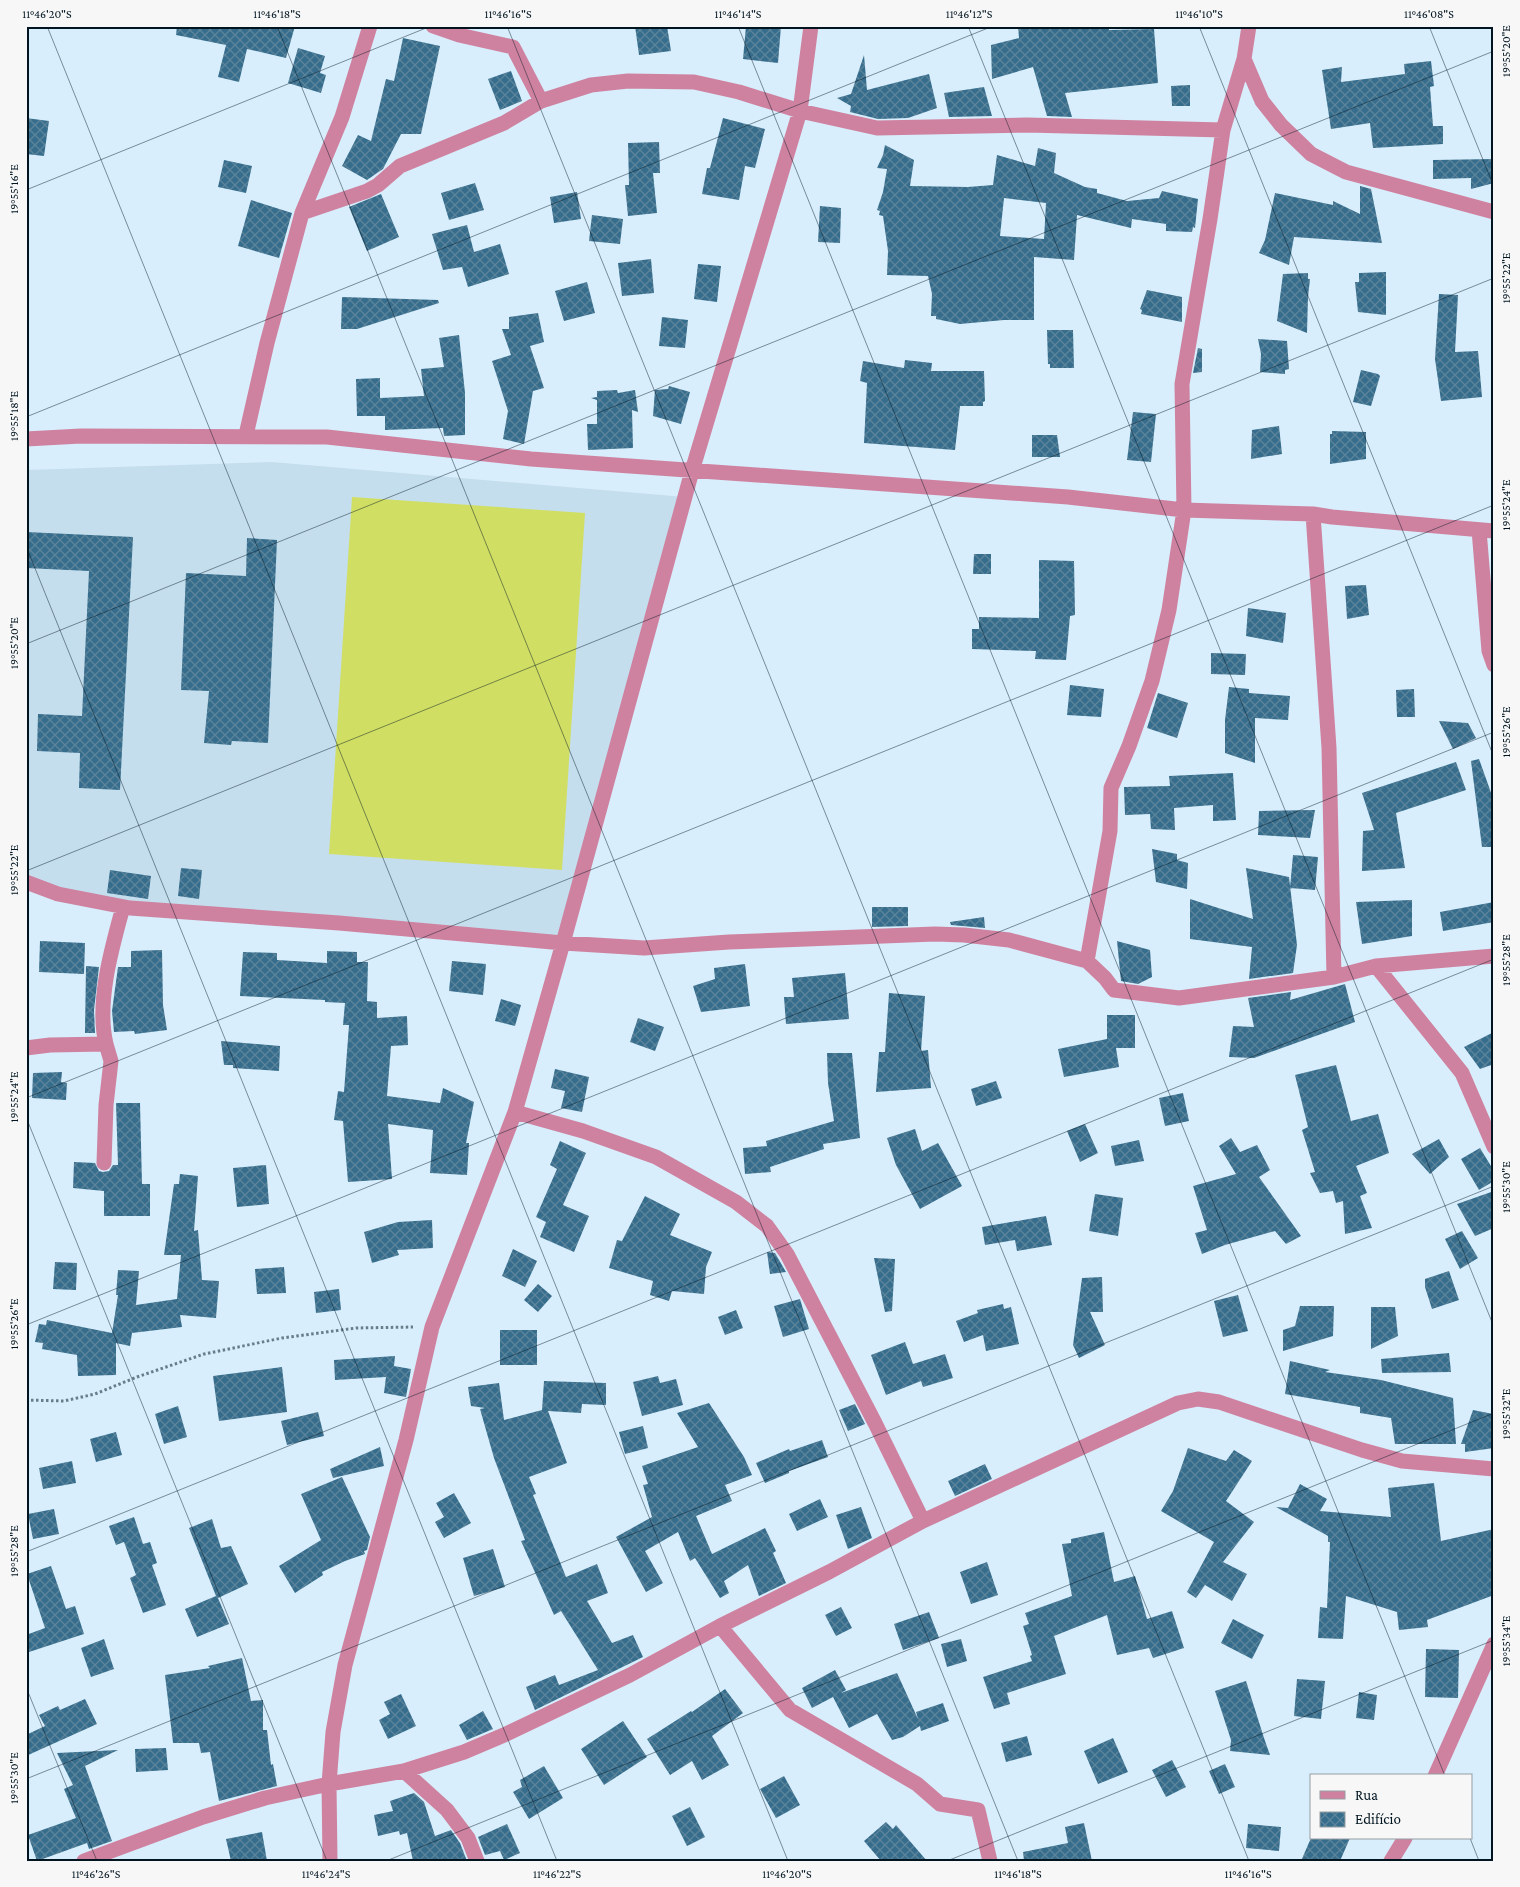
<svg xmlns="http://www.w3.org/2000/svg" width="1520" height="1887" font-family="'Crimson Pro',serif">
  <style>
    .built { fill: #c5deed }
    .pitch { fill: #d0de63 }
    .building { fill: url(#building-cross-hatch); fill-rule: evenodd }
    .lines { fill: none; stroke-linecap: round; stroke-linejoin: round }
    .path { stroke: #687d8a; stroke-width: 3; stroke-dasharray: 2.5 2.5; stroke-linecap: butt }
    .minor { stroke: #cf82a0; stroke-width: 15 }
    .ticks { fill: none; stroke: #011521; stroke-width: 1; stroke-opacity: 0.45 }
    .neatline { fill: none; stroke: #011521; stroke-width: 2 }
    .ticks-label { font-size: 12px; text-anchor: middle; fill: #011521 }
  </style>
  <defs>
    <pattern id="building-cross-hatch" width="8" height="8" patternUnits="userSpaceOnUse" patternTransform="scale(1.25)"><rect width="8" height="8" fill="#376d8c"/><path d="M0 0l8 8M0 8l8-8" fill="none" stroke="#5c849a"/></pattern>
  </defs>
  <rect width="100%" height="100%" fill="#d8eefc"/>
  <!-- built -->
  <path class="built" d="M272,462L685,497L563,943L123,907L26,882V470Z"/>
  <!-- pitch -->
  <path class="pitch" d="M352,497L585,513L562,870L329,854Z"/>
  <!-- building -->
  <path class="building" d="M177,26H295L286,58L247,49L239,82L218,77L226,45L176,35Z
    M635,26H667L671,51L639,55Z
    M746,26H781L778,63L743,59Z
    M1018,26H1042V29L1109,28V30L1154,29L1158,83L1065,93L1072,117L1047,116L1033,67L992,79L991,45L1019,38Z
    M403,38L440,46L421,134H401L383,169L367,180L342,166L358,135L371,141L386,79L394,81Z
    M298,48L325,56L320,73L326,75L321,93L288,83Z
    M864,55L867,90L929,74L937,108L908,118L878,119L850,112L851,106L837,98L851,94Z
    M1431,61L1434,86L1430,87L1433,126H1443V144L1373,148L1370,123L1331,129L1322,70L1342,67L1341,82L1405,74L1404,64Z
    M511,71L522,101L500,110L488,79Z
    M1190,85V106H1172L1171,86Z
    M984,87L992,116L949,117L944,93Z
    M26,118L49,121L44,156L26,154Z
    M723,118L765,129L755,168L745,166L739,200L702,194L707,168H710Z
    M659,142L660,173H653L657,213L628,216L625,185H629L628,143Z
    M885,145L914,160L910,186L968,187L993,185L997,155L1035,166L1038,148L1056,153L1054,173L1085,187L1097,189V193L1127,201L1159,198L1162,191L1198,199L1195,228L1193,227L1192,232L1166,231V224L1132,219L1131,228L1077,215L1074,260L1034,257V320H1004L960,324L936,319V316H931L932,294L928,276L887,275L888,251L883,216L879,215L880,211L877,210L883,192L887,169L877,168L883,155ZM1004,198L1046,203L1044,239L1000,236Z
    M1494,159V183L1471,189V178L1433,179V160Z
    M224,160L252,166L246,193L218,187Z
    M475,183L484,210L449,220L441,193Z
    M1360,186L1371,189L1382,243L1294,237L1289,265L1259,253L1265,240L1275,193L1333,205V201L1360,214Z
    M577,192L581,219L554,223L550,197Z
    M381,194L399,237L367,251L349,207Z
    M251,200L292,213L279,258L238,246Z
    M820,206L841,208L840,243L818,242Z
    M592,215L623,219L620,244L589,241Z
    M467,225L474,252L500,244L509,274L468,287L462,267L443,270L432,234Z
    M651,259L654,293L622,296L618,263Z
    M698,264L721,266L717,302L694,299Z
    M1386,272V315L1358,312L1355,282H1359V273Z
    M1308,273V279H1310L1308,297L1307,333L1277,321L1283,274Z
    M587,282L595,313L564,321L555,291Z
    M1147,290L1182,297V322L1141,314L1142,310L1140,309Z
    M1439,294L1458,295L1455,352L1478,351L1482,397L1441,401L1435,359Z
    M342,297L438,300L439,303L357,329H341Z
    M538,313L544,342L530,346L544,388L533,391L524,444L503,439L508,411L492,361L511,355L502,329H509V317Z
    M662,317L688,320L685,348L659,346Z
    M1047,330H1073L1074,368H1050V364H1048Z
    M459,335L465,393V435L444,436L443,428L385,430V416H357L356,379L380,378V398L424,396L421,369L444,367L439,338Z
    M1258,339L1287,341L1289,369L1285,370V374L1260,372L1261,354Z
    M1198,348L1202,349V372L1193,373Z
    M905,360L932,363L931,371H984L985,401L983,402V406H960L955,450L864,443L867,383L860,381L863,361L904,368Z
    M1361,370L1378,374L1380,376L1371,406L1353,402Z
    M669,386L690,392L681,424L653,416L655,390L668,389Z
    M617,390L618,393L635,390L638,412L632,410L633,448L588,450L587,424H597V400L591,398L597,397V391Z
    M1133,412L1156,414L1151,462L1127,460Z
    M1279,426L1282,454L1251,459L1252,430Z
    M1332,431L1366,432V459L1330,464V434H1332Z
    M1032,435H1057L1060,457H1032Z
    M26,532L133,537L120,790L79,788L80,753L37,751L38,714L82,716L89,571L26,568Z
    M247,538L277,540L268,743L232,741L231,745L204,743L209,691L181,690L186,573L246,576Z
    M974,554H991V574H973Z
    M1039,560L1074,561L1075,615L1070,616L1066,660L1035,659L1036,651L972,649V629H979V617L1039,618Z
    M1366,585L1369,615L1347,619L1345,586Z
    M1248,608L1286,613L1283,643L1246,636Z
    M1211,653L1246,654L1245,675L1211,674Z
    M1070,685L1104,689L1101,717L1067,715Z
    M1229,687L1249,689V693L1290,696L1288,720L1255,718V763L1225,753V720Z
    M1414,689L1415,717H1397L1396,690Z
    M1158,693L1188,703L1177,738L1147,728Z
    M1439,721L1468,723L1476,738L1453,749Z
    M1479,759L1494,801V847H1482L1471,761Z
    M1456,762L1466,790L1396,813L1405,868L1362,871L1363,831L1374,830L1362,793Z
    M1233,773L1236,820L1213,821V805L1174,808L1175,830L1151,829L1150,814L1125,815L1124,787L1170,786L1169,776Z
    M1315,810L1310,838L1258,835L1259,811Z
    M1152,849L1177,854V860L1188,863L1187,889L1156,882Z
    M1293,855L1318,857L1315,890L1290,888Z
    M181,868L202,870L199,899L178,896Z
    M1246,868L1289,877L1297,945L1293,973L1249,979L1252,947L1190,939V899L1253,919Z
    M110,870L151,876L148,899L107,893Z
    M1412,900V936L1362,944L1356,902Z
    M1494,902V922L1443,931L1440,912Z
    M872,907H908V926L872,927Z
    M984,917L985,928L951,925L950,922Z
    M40,941L85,943L84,974L39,972Z
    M1117,941L1150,950L1152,977L1138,984L1121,981Z
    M162,950L163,1005L167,1030L135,1034L134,1031L114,1032L112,1011L118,967H131V951Z
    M327,951L357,952V962H368L367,1001L377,1002V1018L407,1016L408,1045L391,1046L387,1096L440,1103L443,1088L474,1102L466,1143H469L467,1175L430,1173L433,1130L388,1124L392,1179L348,1182L343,1121L334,1120L338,1091L344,1092L349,1025H343L345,1003L325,1002V1000L240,996L243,952L277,953V960L327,963Z
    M452,961L486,964L483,995L449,991Z
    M745,964L750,1006L701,1012L693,986L715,979L714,968Z
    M86,966L99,967L94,1010L95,1033H85Z
    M845,973L849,1019L786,1024L784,997H794L792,978Z
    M1345,984L1355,1022L1254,1058L1229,1057L1233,1026L1254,1027L1248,998L1291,992L1290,1000Z
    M889,993L925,996L921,1051L928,1050L931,1088L876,1092L879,1052H885Z
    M501,999L521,1005L515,1026L495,1021Z
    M1107,1015H1135V1048H1116L1119,1067L1064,1077L1058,1049L1107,1039Z
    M638,1018L664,1027L655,1051L630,1042Z
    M1494,1032V1064L1480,1069L1464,1047Z
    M221,1041L280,1046L279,1071L233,1068V1065H224Z
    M827,1053H852L860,1138L823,1144L824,1149L770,1167L771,1172L745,1174L743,1148L767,1146L766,1141L834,1121L828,1083Z
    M1336,1065L1351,1121L1378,1114L1389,1153L1356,1166L1367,1193L1360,1196L1372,1228L1345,1234L1343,1201L1336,1203L1333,1191L1320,1193L1310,1173L1315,1172L1302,1130L1308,1127L1295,1075Z
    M555,1069L589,1077L582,1112L561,1108L565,1091L551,1088Z
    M62,1072L61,1082L67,1083L66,1100L32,1098L33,1073Z
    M996,1081L1002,1098L976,1106L971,1089Z
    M1183,1093L1189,1121L1165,1126L1159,1098Z
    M116,1103H140L142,1184H150V1216H104V1191L73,1188L74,1162L95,1163L99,1171L103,1172L109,1171L113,1165H118Z
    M1085,1124L1098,1153L1080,1162L1067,1131Z
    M915,1129L922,1151L938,1143L962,1186L920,1209L896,1165L887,1138Z
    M1231,1138L1240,1152L1257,1145L1270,1170L1259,1177L1301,1236L1286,1244L1275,1231L1225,1245L1202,1254L1195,1233L1207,1230L1193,1186L1236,1174L1219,1146Z
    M1439,1139L1449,1157L1430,1174L1412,1154Z
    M1139,1140L1144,1161L1115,1166L1111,1146Z
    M560,1141L586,1153L563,1205L589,1216L574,1252L540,1237L546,1222L536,1217L557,1169L550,1165Z
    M1480,1148L1494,1171V1181L1479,1190L1461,1159Z
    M266,1165L269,1204L237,1207L233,1168Z
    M180,1174L198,1176L194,1231L198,1230L202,1280L219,1281L216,1318L180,1315L182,1327L132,1333L130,1346L116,1343V1375L78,1376L77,1355L42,1349L43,1343L35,1342L39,1324L46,1325L47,1320L112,1333L118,1295H116L118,1270L139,1271L136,1305L177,1299L181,1255H164L174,1184H179Z
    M1494,1191V1228L1475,1236L1457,1204Z
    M1095,1194L1123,1198L1118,1236L1089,1231Z
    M645,1196L680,1214L670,1235L712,1252L706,1267L704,1294L672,1291L669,1301L650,1295L653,1281L609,1268L617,1240L622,1241Z
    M1046,1216L1052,1245L1017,1251L1015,1240L985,1245L982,1227Z
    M432,1220L433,1248L397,1250L399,1255L372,1263L364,1232L398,1222Z
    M1462,1231L1478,1258L1460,1269L1445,1239Z
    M513,1249L537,1261L525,1287L502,1276Z
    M767,1252L775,1253L786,1272L770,1274Z
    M874,1258L895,1259L892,1311L885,1312Z
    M55,1262L77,1263L76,1290L53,1289Z
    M284,1267L286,1293L257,1294L255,1269Z
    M1449,1271L1459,1300L1432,1309L1425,1287V1279Z
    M1102,1277L1103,1312H1090L1105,1345L1079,1358L1073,1345L1082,1278Z
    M538,1284L552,1296L538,1312L524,1300Z
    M339,1289L341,1310L316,1313L314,1292Z
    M1238,1295L1248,1331L1223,1337L1214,1301Z
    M800,1299L809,1329L783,1337L774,1306Z
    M1003,1304L1004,1309L1011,1307L1019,1344L986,1351L983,1335L964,1342L956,1321L978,1313L977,1310Z
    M1300,1306H1334L1333,1336L1283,1351V1330L1295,1326Z
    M1371,1307H1395L1398,1336L1371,1349Z
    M736,1310L743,1328L725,1335L718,1317Z
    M500,1330H537V1365H500Z
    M905,1342L913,1364L945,1354L953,1378L923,1387L921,1381L886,1395L871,1355Z
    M1449,1353L1451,1372L1382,1373L1381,1359Z
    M395,1356L394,1366L411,1369L406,1397L384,1393L386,1377L335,1380L334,1360Z
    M1290,1361L1330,1370L1325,1372L1381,1380L1453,1398L1456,1444H1395L1391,1418L1360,1413V1407L1285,1394Z
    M282,1367L287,1412L219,1421L213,1376Z
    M658,1376L660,1383L676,1379L683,1405L642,1416L633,1382Z
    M544,1381L606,1383V1405L582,1404L581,1413L548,1411L567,1463L529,1477L536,1494L533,1495L566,1577L597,1564L608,1593L587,1601L612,1643L633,1635L643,1657L535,1710L526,1687L555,1675L559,1685L598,1670L561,1611L554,1615L521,1541L525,1540L494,1458L480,1409L485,1408L471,1406L468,1387L499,1383L504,1420L542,1410Z
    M709,1403L744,1457L752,1475L725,1485L732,1501L696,1516L712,1554L765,1528L776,1551L773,1553L786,1583L759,1596L748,1565L724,1581L729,1593L720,1598L695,1558L690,1561L678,1532L645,1551L663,1583L646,1592L616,1537L652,1517L643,1485L648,1484L642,1466L698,1447L677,1413Z
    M855,1404L865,1424L848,1431L839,1410Z
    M178,1406L187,1437L164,1444L155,1414Z
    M1473,1410L1493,1414L1494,1448L1465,1452V1444H1461Z
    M318,1412L324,1436L287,1445L281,1421Z
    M643,1426L648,1448L625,1454L619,1432Z
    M116,1432L122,1455L96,1462L90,1439Z
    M822,1440L828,1457L789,1471V1473L765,1483L756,1463L789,1449L790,1451Z
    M380,1447L384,1466L333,1478L330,1469Z
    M1188,1448L1226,1461L1234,1450L1252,1461L1226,1501L1254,1522L1223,1562L1247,1574L1232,1601L1205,1585L1196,1598L1187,1592L1214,1542L1161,1511L1173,1491Z
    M72,1461L76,1483L43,1489L39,1468Z
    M985,1464L992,1479L955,1496L948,1481Z
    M342,1477L370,1537L367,1550L364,1551L365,1554L345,1561L322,1572L323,1575L295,1593L279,1566L321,1540L301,1494Z
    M1434,1483L1441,1541L1494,1529V1595L1427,1620L1428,1627L1399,1630L1397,1612L1346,1596L1343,1639L1318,1638L1320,1607L1327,1608L1330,1542H1328V1536L1276,1507L1288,1508L1300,1484L1327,1499L1320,1511L1391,1517L1388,1488Z
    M454,1493L471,1523L444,1538L435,1522L444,1517L436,1503Z
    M820,1499L828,1517L797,1531L789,1514Z
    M861,1507L872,1538L848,1549L836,1515Z
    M54,1509L59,1534L33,1539L28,1514Z
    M134,1517L143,1544L150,1542L157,1563L152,1565L166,1605L143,1613L130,1578L136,1575L124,1542L116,1545L109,1526Z
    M212,1519L221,1548L231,1546L248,1584L218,1598L229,1624L197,1637L185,1609L216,1596L189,1528Z
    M1104,1532L1114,1582L1135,1576L1147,1619L1172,1611L1184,1648L1153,1658L1149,1648L1117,1655L1107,1615L1054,1636L1066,1674L1007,1693L1010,1704L994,1709L983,1677L1032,1661L1030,1656L1032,1655L1023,1626L1029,1624L1025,1613L1072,1596L1062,1544L1071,1543V1539Z
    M493,1549L505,1587L474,1596L463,1558Z
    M987,1562L998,1595L971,1604L960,1572Z
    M51,1566L66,1609L75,1606L84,1634L26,1653V1635L45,1628L27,1574Z
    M841,1607L852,1628L836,1636L825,1615Z
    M929,1612L939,1638L903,1650L894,1624Z
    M1233,1619L1264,1635L1252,1659L1221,1643Z
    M104,1639L114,1669L91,1677L81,1648Z
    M961,1639L967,1661L947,1667L941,1644Z
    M1426,1649L1459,1650L1458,1698L1425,1697Z
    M242,1658L251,1701L263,1700V1730H267L271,1765L273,1764L277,1786L219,1801L210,1752L201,1753L199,1743H173L165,1675L210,1668L208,1666Z
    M835,1670L846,1690L841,1693L897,1673L918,1719L916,1712L943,1703L949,1721L921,1731L920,1726L903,1737L892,1740L877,1714L849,1728L833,1697L812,1708L802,1688Z
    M1297,1679L1325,1681L1321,1719L1294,1716Z
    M1246,1681L1264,1738L1270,1755L1230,1751L1231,1740L1215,1691Z
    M725,1689L743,1713L712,1736L729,1765L702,1780L692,1761L670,1775L647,1739L691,1711L692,1712Z
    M1359,1692L1377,1695L1374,1720L1356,1718Z
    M401,1694L416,1726L388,1739L379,1720L390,1714L384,1702Z
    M85,1699L97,1724L26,1756V1735L45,1726L39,1715L58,1706L60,1710Z
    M483,1711L493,1729L467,1740L459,1725Z
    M623,1721L647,1757L604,1785L581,1749Z
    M1027,1736L1032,1755L1006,1762L1001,1743Z
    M1113,1738L1128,1772L1098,1784L1084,1751Z
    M166,1748L168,1770L136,1772L135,1749Z
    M118,1750L85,1766L112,1841L89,1849L87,1843L37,1861L28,1835L76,1818L64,1789L73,1785L57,1753Z
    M1172,1760L1186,1787L1166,1797L1152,1770Z
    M1225,1764L1235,1787L1219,1794L1209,1771Z
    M544,1766L563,1798L529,1819L513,1792L522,1787L520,1780Z
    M784,1776L800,1805L776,1818L760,1789Z
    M414,1793L424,1802L435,1836L451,1830L460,1843L467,1861H413L407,1833L400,1835L399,1831L378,1836L374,1815L393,1811L390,1801Z
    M690,1807L705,1837L687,1846L672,1816Z
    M886,1822L893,1829L896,1825L927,1861H881L864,1841Z
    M1084,1823L1092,1861H1024L1023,1852L1068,1843L1065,1827Z
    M507,1824L520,1853L504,1860L500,1851L485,1855L478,1837Z
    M1248,1824L1281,1827L1279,1851L1246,1848Z
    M262,1832L267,1861H231L226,1839Z
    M1311,1838H1350L1340,1861H1301Z"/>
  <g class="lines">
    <!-- path -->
    <path class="path" d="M26,1400L64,1401L95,1394L137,1377L204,1354L282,1338L356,1328L413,1327"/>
    <!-- minor -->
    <path class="minor" d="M433,26L459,35L513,47L541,101
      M1244,59L1262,101L1281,125L1311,154L1346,172L1494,212
      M302,213L367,191L378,185L400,166L504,123L541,101L591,85L628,81L694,82L739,92L800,111L877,128L1027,125L1223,130
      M246,435L267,343L302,213L342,117L370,26
      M26,439L81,436L327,437L531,459L1068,497L1184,510L1313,514L1332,517L1494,531
      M1313,514L1329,748L1334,977
      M1479,530L1489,651L1494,665
      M26,882L58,894L130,908L339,923L563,943L644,948L729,942L935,934L964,935L1009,940L1087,961L1105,978L1114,990L1179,998L1334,977L1376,966L1494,956
      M1087,961L1110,831L1111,788L1129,746L1152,681L1169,610L1184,510L1182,384L1210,219L1223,130L1244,59L1249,26
      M1376,966L1462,1073L1494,1147
      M106,1044C96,1002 112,947 123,907
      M26,1048L50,1045L106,1044L111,1061L106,1105L104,1163
      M515,1112L583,1131L656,1157L736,1202L767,1226L787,1254L875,1423L923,1521
      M720,1626L790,1710L917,1784L940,1804L978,1810L990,1861
      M404,1771L447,1810L468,1838L477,1861
      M1435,1776L1494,1644
      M84,1861L203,1817L265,1798L329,1784L404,1771L464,1752L504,1735L630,1675L720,1626L829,1572L923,1521L1178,1403L1198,1399L1219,1402L1362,1450L1402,1461L1494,1469
      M330,1861L329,1784L333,1732L345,1665L406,1440L432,1327L515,1112L563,943L692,471L800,111L811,26
      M1391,1861L1405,1838"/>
  </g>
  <!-- ticks -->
  <path class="ticks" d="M47,26L788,1861M277,26L1018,1861M507,26L1249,1861M738,26L1445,1776M968,26L1494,1327M1199,26L1494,757M1429,26L1494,187M26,190L431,26M26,417L993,26M26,546L557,1861M26,644L1494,51M26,871L1494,278M26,1098L1494,505M26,1117L327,1861M26,1325L1494,732M26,1552L1494,959M26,1687L97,1861M26,1779L1494,1186M1470,1838L1479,1861M386,1861L1494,1413M947,1861L1494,1640"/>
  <!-- border -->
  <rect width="1520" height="1887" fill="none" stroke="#f7f7f7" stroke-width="55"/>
  <!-- legend -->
  <rect x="1310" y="1774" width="162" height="65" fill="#f7f7f7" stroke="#959da1"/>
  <rect x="1320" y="1791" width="25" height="8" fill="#cf82a0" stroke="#959da1"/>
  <text x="1355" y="1800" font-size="15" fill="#011521">Rua</text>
  <rect x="1320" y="1812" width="25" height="15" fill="url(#building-cross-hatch)" stroke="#959da1"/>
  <text x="1355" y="1824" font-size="15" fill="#011521">Edifício</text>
  <rect x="28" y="28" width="1464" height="1832" class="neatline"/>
  <g class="ticks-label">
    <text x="47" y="18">11°46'20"S</text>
    <text x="277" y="18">11°46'18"S</text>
    <text x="508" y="18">11°46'16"S</text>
    <text x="738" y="18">11°46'14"S</text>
    <text x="969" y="18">11°46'12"S</text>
    <text x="1199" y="18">11°46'10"S</text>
    <text x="1429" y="18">11°46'08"S</text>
    <text transform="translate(1506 51) rotate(-90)" y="4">19°55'20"E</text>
    <text transform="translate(14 189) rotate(-90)" y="4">19°55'16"E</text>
    <text transform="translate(1506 278) rotate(-90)" y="4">19°55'22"E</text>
    <text transform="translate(14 416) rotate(-90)" y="4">19°55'18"E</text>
    <text transform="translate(1506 505) rotate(-90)" y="4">19°55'24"E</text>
    <text transform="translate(14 643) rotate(-90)" y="4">19°55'20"E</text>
    <text transform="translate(1506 732) rotate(-90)" y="4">19°55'26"E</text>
    <text transform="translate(14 870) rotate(-90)" y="4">19°55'22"E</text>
    <text transform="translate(1506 960) rotate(-90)" y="4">19°55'28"E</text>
    <text transform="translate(14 1097) rotate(-90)" y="4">19°55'24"E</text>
    <text transform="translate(1506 1187) rotate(-90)" y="4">19°55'30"E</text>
    <text transform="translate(14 1324) rotate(-90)" y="4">19°55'26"E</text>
    <text transform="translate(1506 1414) rotate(-90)" y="4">19°55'32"E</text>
    <text transform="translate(14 1551) rotate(-90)" y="4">19°55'28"E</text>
    <text transform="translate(1506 1641) rotate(-90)" y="4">19°55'34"E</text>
    <text transform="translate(14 1778) rotate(-90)" y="4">19°55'30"E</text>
    <text x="96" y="1878">11°46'26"S</text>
    <text x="326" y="1878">11°46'24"S</text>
    <text x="557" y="1878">11°46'22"S</text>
    <text x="787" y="1878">11°46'20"S</text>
    <text x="1018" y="1878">11°46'18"S</text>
    <text x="1248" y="1878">11°46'16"S</text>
  </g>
</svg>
